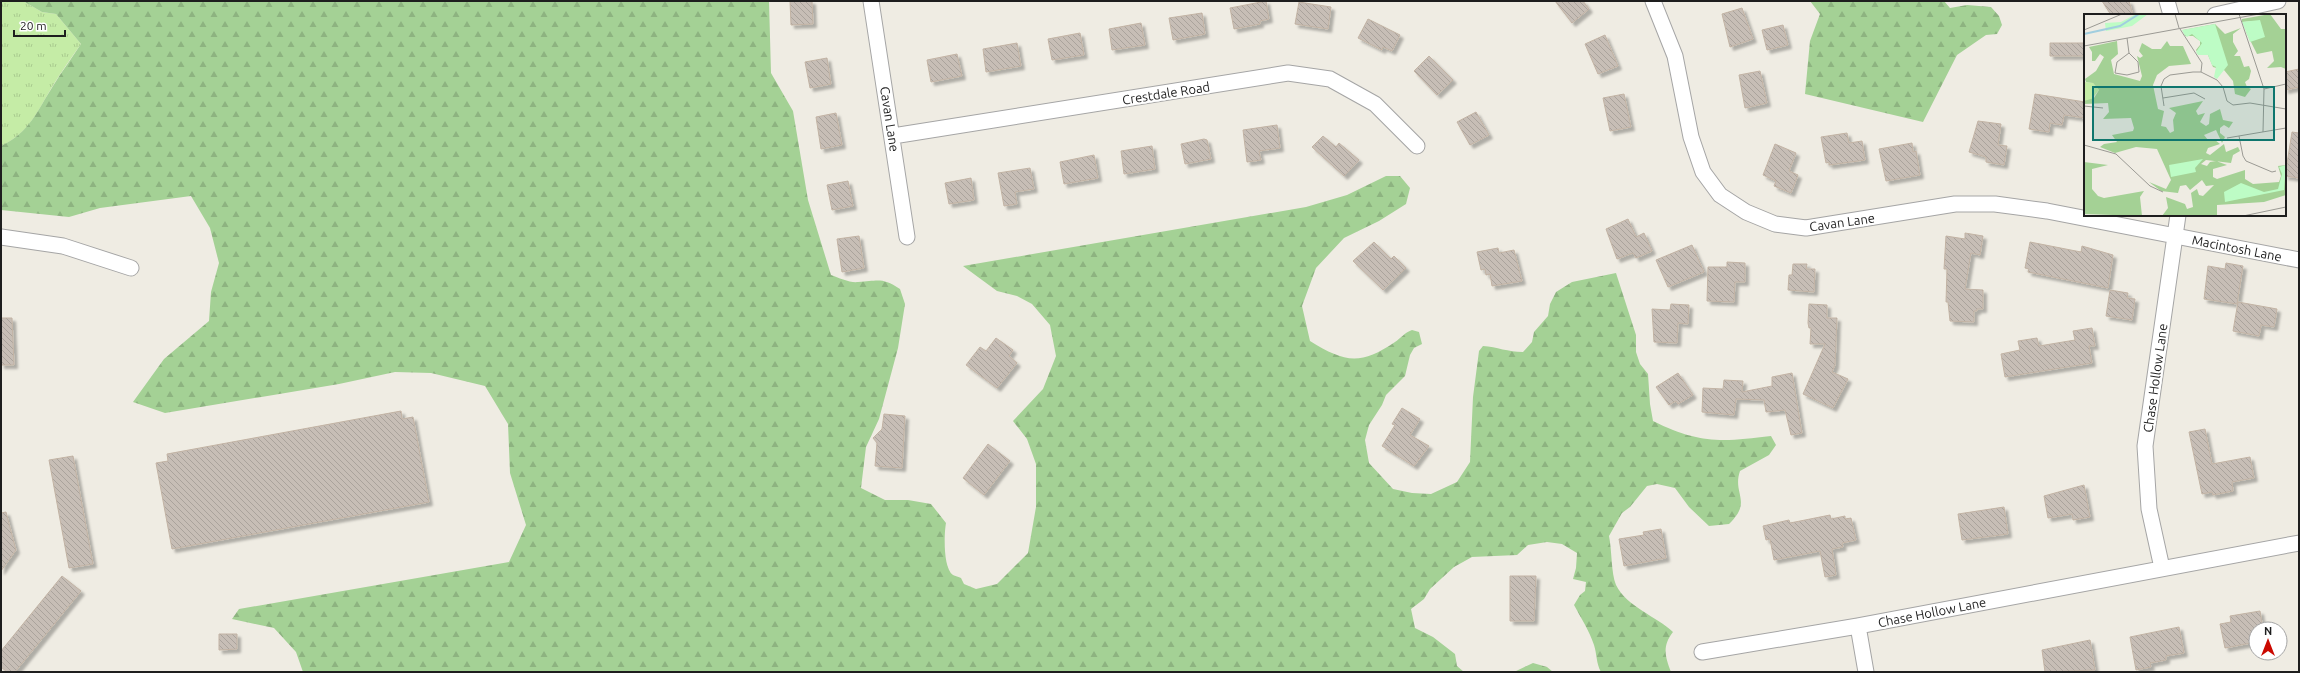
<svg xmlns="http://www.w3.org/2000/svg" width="2300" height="673" font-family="Ubuntu,sans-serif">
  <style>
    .grass { fill: url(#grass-tufts) }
    .forest { fill: url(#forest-firs) }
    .building { fill: url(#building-back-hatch); stroke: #c2b3a4; filter: url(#shadow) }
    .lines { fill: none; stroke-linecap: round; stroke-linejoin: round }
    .street-casing { stroke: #a5a5a5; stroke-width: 17 }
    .street { stroke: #fff; stroke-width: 15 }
    .labels { text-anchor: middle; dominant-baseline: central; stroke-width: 4; stroke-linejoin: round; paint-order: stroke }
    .street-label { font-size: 13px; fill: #1e1e1e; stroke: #fff }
    .inset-river { fill: none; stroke: #a1cedf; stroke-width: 2 }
    .inset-road { fill: none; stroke: #9b9a94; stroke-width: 1 }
    .view { fill: #0f766e; fill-opacity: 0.15; stroke: #0f766e; stroke-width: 2 }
    .inset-edge { fill: none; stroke: #1e1e1e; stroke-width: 2 }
  </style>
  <defs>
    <pattern id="grass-tufts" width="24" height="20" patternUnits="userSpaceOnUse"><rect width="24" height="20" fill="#c5eca6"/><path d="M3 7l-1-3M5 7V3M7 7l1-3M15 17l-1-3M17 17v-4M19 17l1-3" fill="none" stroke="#a9ca8e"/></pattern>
    <pattern id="forest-firs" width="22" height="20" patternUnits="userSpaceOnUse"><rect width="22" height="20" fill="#a4d195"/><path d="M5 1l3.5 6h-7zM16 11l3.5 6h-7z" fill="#8db380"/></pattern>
    <pattern id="building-back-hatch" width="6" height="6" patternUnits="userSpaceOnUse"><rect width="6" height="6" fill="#c7beb6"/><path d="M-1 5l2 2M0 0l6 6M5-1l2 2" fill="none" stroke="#aaa39c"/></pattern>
    <filter id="shadow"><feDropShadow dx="3.5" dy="3.5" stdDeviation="1" flood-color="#0004"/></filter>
  </defs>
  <rect width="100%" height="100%" fill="#efece3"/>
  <!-- grass -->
  <path class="grass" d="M1,1H23L42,12L56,14L81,44C71,58 61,72 52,87C37,112 29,133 1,146Z"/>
  <!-- forest -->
  <path class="forest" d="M23,1H769L771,73L793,111L808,200L831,275C839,278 850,283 858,282C878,281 882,277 900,289L905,304L898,348L879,419L866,447L861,488L885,500H908L931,504L946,523C944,534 943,568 953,575C955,576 959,577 961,578L964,584L976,589L997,584L1028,553L1036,507V464L1027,439L1013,421L1043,389L1056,356L1050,325L1032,304L1017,296L997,291L963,266L1306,207L1347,195L1386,176H1400L1410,188L1406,204L1379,221L1344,238L1316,268L1302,306L1310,341C1344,362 1360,366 1395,342C1401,338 1404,333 1412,330L1419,332L1422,344L1414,348L1410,355L1405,376L1386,395L1382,405L1369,425L1365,440L1369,463L1393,489L1412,493L1431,494L1457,482L1470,462L1473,397L1479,351L1483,346C1497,347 1508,352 1523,352L1532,342L1534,332L1548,316L1550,304L1556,292L1572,282L1616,273L1636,335V352L1640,364L1648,374L1650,404L1653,421C1699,444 1722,442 1771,436L1776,445L1769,455L1740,471C1732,494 1753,501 1729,524L1709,526L1689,507L1675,488L1657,484L1647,486L1630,507L1622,513L1609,536C1612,550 1611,573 1616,585C1627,607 1656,616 1673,632C1662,646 1665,656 1671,672H1601C1596,663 1597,654 1594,645C1589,630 1581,618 1574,605L1580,595L1585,591L1586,582L1573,579L1576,568L1577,553L1562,544L1547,542L1528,545L1517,555L1472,557L1454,567L1430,589L1424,599L1411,609L1415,628L1433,637L1455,654L1457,666L1464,672H303L296,652L274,628L232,619L239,609L509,562L526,525L510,473L508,424L485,386L431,373L395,372L339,384L165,413L133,402L164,359L209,321L211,292L219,263L210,228L191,196L100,208L69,217L1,210V146C30,132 37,111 53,86C62,71 72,58 81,44L56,14L42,12Z
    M1810,1H1944L1950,8L1967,5L1991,7L1999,16L2002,25L1997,34L1986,35L1957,55L1923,122L1805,94L1810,41L1820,14Z
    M1533,663L1547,667L1553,672H1514Z"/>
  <!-- building -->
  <path class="building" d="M790,1H812L813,24L791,25Z
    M1266,1L1269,19L1260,21V24L1234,29L1230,8Z
    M1555,1H1583L1589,9L1572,23Z
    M2102,1H2129L2133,15H2111Z
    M1299,2L1331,7L1328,29L1295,24Z
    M1742,8L1753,39L1730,47L1722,14Z
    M1202,13L1205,34L1173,40L1169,18Z
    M1368,19L1400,35L1392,51L1383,47L1382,50L1358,38Z
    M1141,23L1145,45L1112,50L1109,29Z
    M1783,25L1788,45L1767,50L1762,30Z
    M1080,33L1084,55L1052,60L1048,39Z
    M1605,35L1618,66L1598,74L1585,44Z
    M1017,43L1021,66L986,72L983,49Z
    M2050,43H2085V56H2050Z
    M957,54L962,76L931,82L927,60Z
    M1429,56L1453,80L1437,95L1414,71Z
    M827,58L831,84L810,88L805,62Z
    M2299,69V87L2285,90V72Z
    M1760,71L1767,103L1745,108L1739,75Z
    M1624,94L1631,127L1610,131L1603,98Z
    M2035,94L2085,102V118L2064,115L2062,125L2050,123L2049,132L2029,129Z
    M1476,112L1489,135L1470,145L1457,122Z
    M836,113L842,145L821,149L816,117Z
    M1978,121L2001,124L1998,145L2007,146L2004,165L1986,162V157L1969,152Z
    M1277,125L1280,148L1259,151L1261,160L1247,162L1243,130Z
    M2292,132L2299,133V178L2285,176Z
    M1847,133L1849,143L1862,141L1865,160L1829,165V162L1826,163L1821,137Z
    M1323,136L1336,147L1339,143L1359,160L1344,176L1312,147Z
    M1204,139L1207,140L1211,159L1185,164L1181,144Z
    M1912,143L1913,152L1916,151L1920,175L1886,181L1879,149Z
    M1775,144L1796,153L1789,171L1798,175L1791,193L1774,186L1776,181L1763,175Z
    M1152,146L1155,169L1124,174L1121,151Z
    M1094,155L1098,178L1064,184L1060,162Z
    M1030,168L1034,189L1015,192L1017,204L1004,206L998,173Z
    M971,178L974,200L949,204L945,183Z
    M848,181L853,206L832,210L827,185Z
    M1628,219L1636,237L1644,233L1652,251L1636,258L1633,253L1617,259L1606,229Z
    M1965,233L1983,236L1980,255L1971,253L1965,289L1983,290V309H1977V311H1974V322L1950,321L1948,302H1946L1947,269H1944L1946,236L1965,239Z
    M859,236L864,268L842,272L837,239Z
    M1374,242L1391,259L1394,256L1406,268L1383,290L1353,261Z
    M2030,242L2081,252L2082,246L2113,255L2108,288L2028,272L2029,269L2025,268Z
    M1692,245L1704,272L1668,287L1656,260Z
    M1498,248L1499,253L1514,250L1522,281L1492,286L1490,274L1486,275L1485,269L1481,270L1477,252Z
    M1727,262L1745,263V282H1735L1734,302L1707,301L1708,267H1727Z
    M2226,263L2243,266L2237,304L2204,299L2208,266L2225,269Z
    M1793,264H1807L1806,269H1815L1814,292L1788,290L1789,275H1792Z
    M2110,290L2128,293L2127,298L2135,299L2132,320L2106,316Z
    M2238,302L2277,309L2274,327L2261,325L2259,336L2233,331Z
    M1671,304L1689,305L1688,324L1678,323L1677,343L1654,342L1652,309L1670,310Z
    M1809,304L1827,305V318H1837L1835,365L1832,372L1848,379L1833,408L1803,394L1825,344H1810L1811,328H1809L1808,323Z
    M1,318H12L14,365H1Z
    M2092,328L2095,346H2089L2092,363L2005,377L2001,354L2020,350L2018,341L2037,338L2039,346L2075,340L2073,331Z
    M996,338L1013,350L1009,356L1017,363L997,388L966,365L980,347L986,351Z
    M1678,373L1693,395L1678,404L1676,401L1669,405L1656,387Z
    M1792,373L1802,433L1791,435L1785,410L1766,412L1764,400L1736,399L1734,415L1702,412L1703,388L1723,389L1724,380L1743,381L1742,392L1772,386V377Z
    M1402,408L1420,419L1410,435L1429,446L1414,466L1382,446L1395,425L1392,424Z
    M401,411L402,419L413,417L429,502L172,549L156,463L168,461L167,454Z
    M884,414L905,416L902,468L875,466L877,443L873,438L882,429Z
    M2205,429L2212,464L2250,457L2254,478L2232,482L2233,491L2213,495L2212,492L2202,494L2189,432Z
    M988,444L1010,461L984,495L963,478Z
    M73,456L93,564L69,568L49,460Z
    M2084,485L2090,517L2073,520L2072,514L2048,518L2044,496Z
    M2004,507L2008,534L1962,540L1958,514Z
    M6,512L16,550L1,571V513Z
    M1830,515L1831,519L1845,516V519L1851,518L1856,540L1842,543L1843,547L1832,549L1836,575L1825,577L1820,551L1774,560L1770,539L1766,540L1763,526L1789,520L1790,523Z
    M1661,529L1666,558L1624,566L1619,539L1644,535L1643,532Z
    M62,576L81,591L15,672H7L1,667V651Z
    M1510,576H1536L1534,621H1510Z
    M2260,611L2263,629H2256V642L2225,648L2220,624L2231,622L2230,616Z
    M2179,627L2184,653L2166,656V660L2150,663L2151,667L2136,670L2130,637Z
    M219,634H237V649L219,650Z
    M2090,640L2095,670L2045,672L2042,650Z"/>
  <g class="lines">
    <!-- street casing -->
    <g class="street-casing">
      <path id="street" d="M871,1L907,237
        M1653,1L1675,56L1691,137L1703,172L1720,195L1746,212L1775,224L1806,228L1955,204H1995L2047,211L2299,260
        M2167,1L2171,15
        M2215,15L2278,1
        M893,136L1288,73L1330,79L1375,104L1417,146
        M1,237L63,246L131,268
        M2162,568L2149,509L2145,446L2178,215
        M1858,626L1866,672
        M1702,652L1858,626L2299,543"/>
    </g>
    <!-- street -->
    <use href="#street" class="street"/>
  </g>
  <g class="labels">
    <!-- street labels -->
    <g class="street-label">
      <text transform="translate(1166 93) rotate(-9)">Crestdale Road</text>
      <text transform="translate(890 119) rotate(81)">Cavan Lane</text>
      <text transform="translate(1842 222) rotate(-8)">Cavan Lane</text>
      <text transform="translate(2237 248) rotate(11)">Macintosh Lane</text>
      <text transform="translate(2155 378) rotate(-82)">Chase Hollow Lane</text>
      <text transform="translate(1932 612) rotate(-11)">Chase Hollow Lane</text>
    </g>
  </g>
  <!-- overview -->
  <g transform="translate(2084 14)">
    <rect width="202" height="202" fill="#efece3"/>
    <path d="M0,68L9,69L15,76L6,87H0Z" fill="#c5eca6"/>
    <path d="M186,0L197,15H202V55L197,53L183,54L190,47L188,37L173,40L162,18L169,7L158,8V5ZM131,10L141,20L157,14L149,20V28L154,37L150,42H156L160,53L165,52L167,57L165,65L161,68L163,73L167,75L161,83L151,80L149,67L140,56L129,53L124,41H115L112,36L116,31V27L109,22H101L99,16ZM33,27L34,40L27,46L30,60L56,67L58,62L53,42L56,44L59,42L55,37L58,29L68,35H77L83,27L86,32H99L107,50L85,52L73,61L69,71L74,95L80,97L77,112L82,113L86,119L90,117L89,106L92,99L85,94L119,87L112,97L114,101L121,99L116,108L122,112L125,110L126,100L136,95L139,106L149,108L145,114L140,111L136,114V119L141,123L138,129L132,116L120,121L124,126H131L136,130L124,134L122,139L126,141L140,130L142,138L154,133L156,137L149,141L147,149L122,146L117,150L123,152L126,148L132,147L143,151L129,155V163L133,165L161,156V165L169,170L195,168L197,162L194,152L202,151V181L180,188L133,191V202H78L84,194L82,183L101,190L103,195L109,193L107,179L113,175L115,181L119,182L130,171L122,172L118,166L106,176L102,171L96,172L94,179L77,177L65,168L82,175L87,166L73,135L52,133L31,139L16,133L20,130L33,128L28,121L49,117L50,114L47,104L19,105L25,98L24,89L0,90V87L10,84L15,76L9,69L2,68L1,65L12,57L20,43L16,40L11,47H8V38L5,33ZM0,148L24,151L8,155V175L14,182L20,184L60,177L56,183L58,202L0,200Z" fill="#a4d195"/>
    <path d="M52,0H64L48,12L22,17L21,9L37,8ZM176,6L181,23L166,28L158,8ZM131,10L144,51L133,65L130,63L132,53L128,51L124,41H114L112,38L118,29L108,20L103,23L100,20L98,16ZM119,145L111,154L112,158L87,163L85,151ZM202,151L200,176L141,188L140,178L157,169L180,178L194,175L198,160L195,153Z" fill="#bdfcc5"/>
    <path class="inset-river" d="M0,20L36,12L55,0"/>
    <path class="inset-road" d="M91,0L95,14M155,0L180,75L179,118M96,15L118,49L117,58M0,16L38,0M43,24L45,39M0,32L175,0M45,39L54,48L55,58L43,61L31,59L33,48ZM180,75L202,70M79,84L110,79L121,85M0,92L19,94M80,92L77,72L80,65L86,61L109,58H117L133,66L139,73L143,87L149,91L166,89L202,95M155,122L159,142L162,147L188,158L192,157M143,124L202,114M0,131L32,140L66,172L79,178M159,202L202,193"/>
    <path class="view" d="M9,73H190V126H9Z"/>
    <rect width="202" height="202" class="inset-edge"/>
  </g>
  <!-- border -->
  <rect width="2300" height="673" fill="none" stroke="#1e1e1e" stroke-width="4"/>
  <!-- north arrow -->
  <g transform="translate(2268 641)"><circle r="19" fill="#ffffff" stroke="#a5a5a5"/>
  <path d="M0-3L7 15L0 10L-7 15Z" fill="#cb0900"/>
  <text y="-6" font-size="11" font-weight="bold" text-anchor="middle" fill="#1e1e1e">N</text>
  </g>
  <!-- scale -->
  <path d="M14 30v6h51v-6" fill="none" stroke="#1e1e1e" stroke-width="2"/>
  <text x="20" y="30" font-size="12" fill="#1e1e1e" stroke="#ffffff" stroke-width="3" paint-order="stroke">20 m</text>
</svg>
